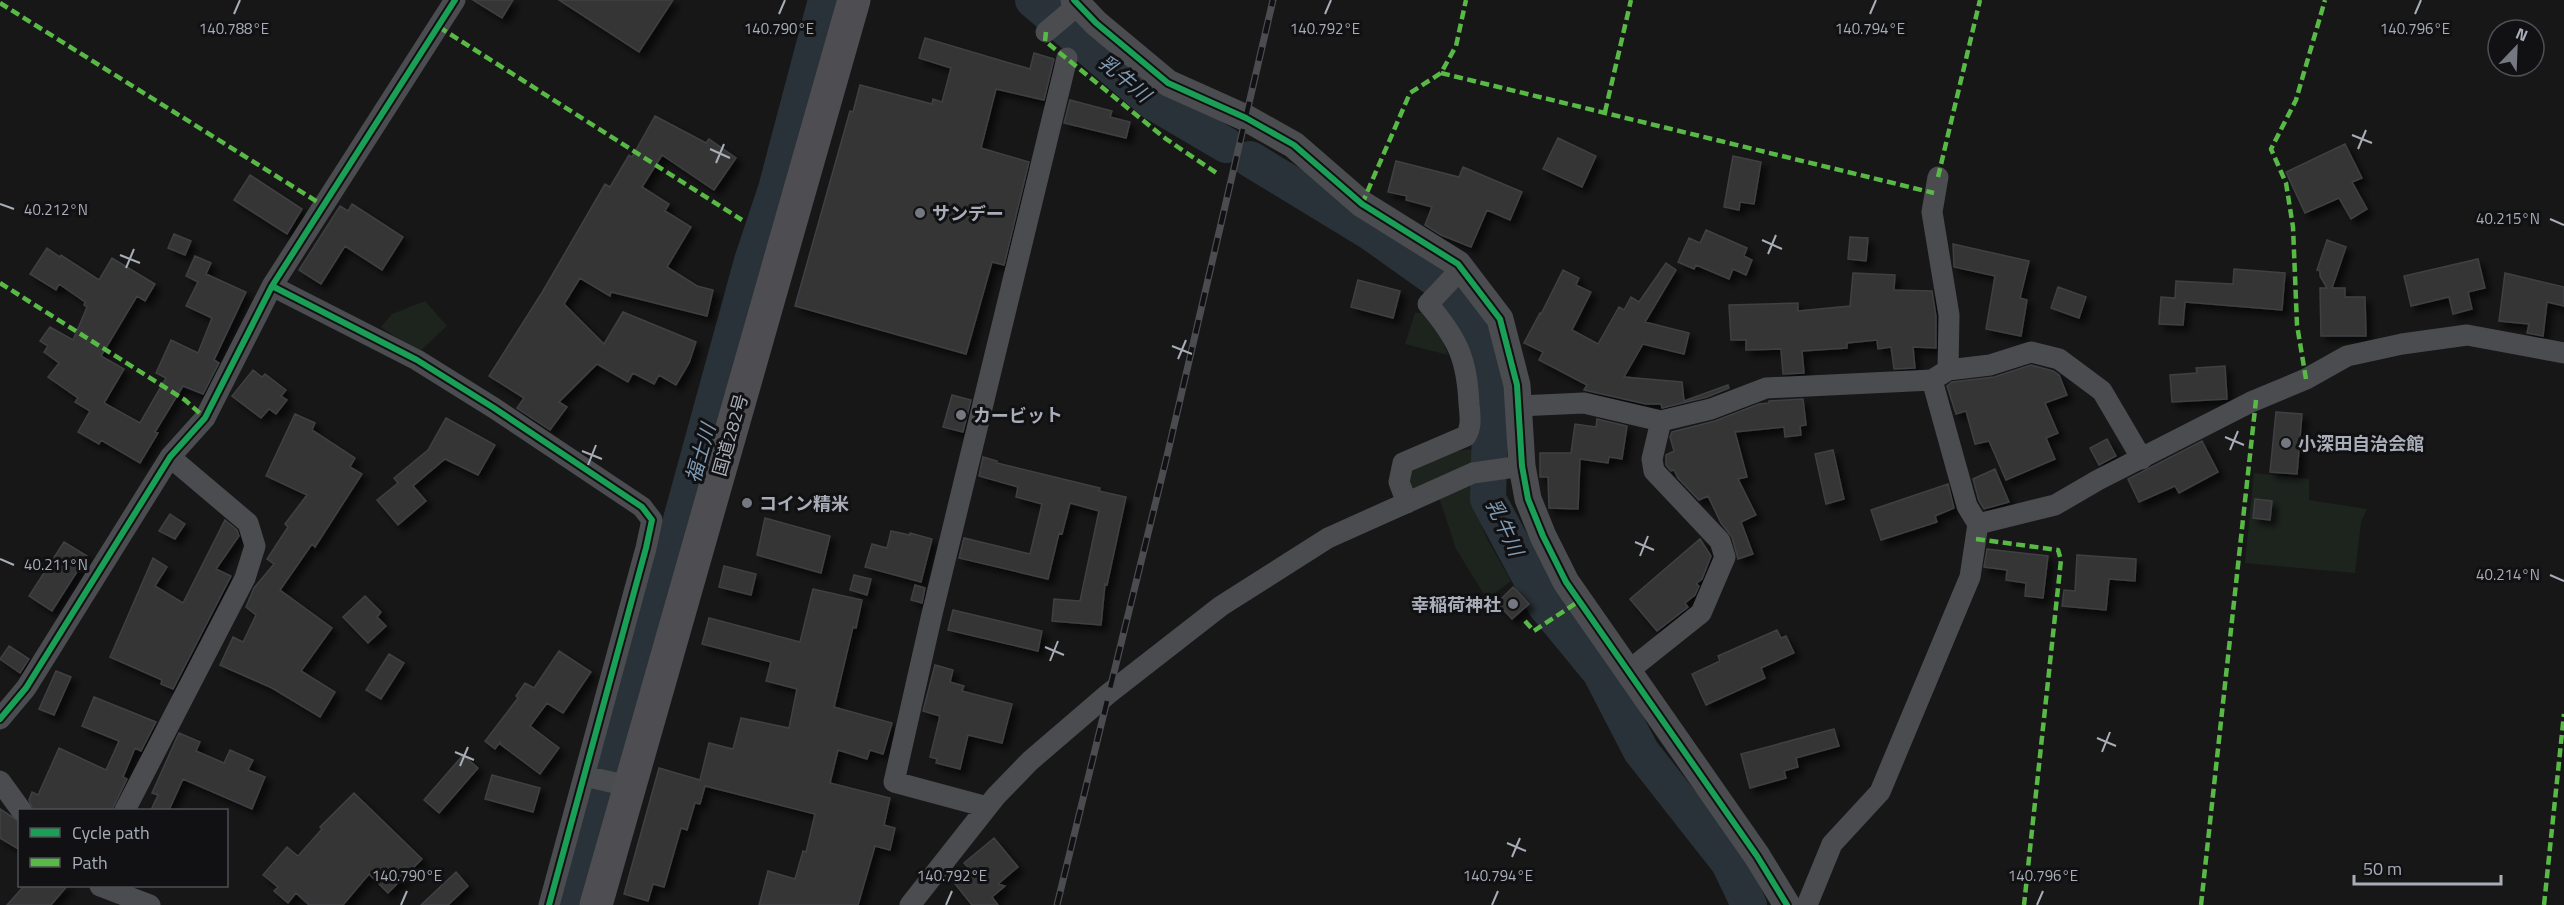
<svg xmlns="http://www.w3.org/2000/svg" width="2564" height="905" font-family="'Titillium Web','Noto Sans JP',sans-serif">
  <style>
    .green { fill: #1d241e }
    .lines { fill: none; stroke-linecap: round; stroke-linejoin: round }
    .river { stroke: #2a3239; stroke-width: 36 }
    .building { fill: #353536; stroke: #3f4043; stroke-width: 1.5; filter: url(#shadow) }
    .minor { stroke: #4b4c50; stroke-width: 21 }
    .tertiary { stroke: #4b4c50; stroke-width: 27 }
    .trunk { stroke: #4e4e52; stroke-width: 33 }
    .rail-casing { stroke: #4b4c4f; stroke-width: 7 }
    .rail { stroke: #111113; stroke-width: 4.5; stroke-dasharray: 14; stroke-linecap: butt }
    .quiet { stroke: #58b947; stroke-width: 4.5; stroke-dasharray: 9 4.5; stroke-linecap: butt }
    .cycleway-casing { stroke: #111113; stroke-width: 10 }
    .cycleway { stroke: #1a9f57; stroke-width: 6 }
    .ticks { fill: none; stroke: #a8adb8; stroke-width: 2 }
    .poi-dot { fill: #757880; stroke: #111113; stroke-width: 2 }
    .labels { text-anchor: middle; dominant-baseline: central; stroke-width: 6; stroke-linejoin: round; paint-order: stroke }
    .poi-label { font-size: 18px; font-weight: bold; fill: #a8adb8; stroke: #111113; text-anchor: start }
    .street-label { font-size: 18px; fill: #a8adb8; stroke: #111113 }
    .water-label { font-size: 20px; font-style: italic; fill: #7f9bb3; stroke: #111113 }
    .ticks-label { font-size: 15px; text-anchor: middle; fill: #a8adb8; stroke: #111113; stroke-width: 6; stroke-linejoin: round; paint-order: stroke }
  </style>
  <defs>
    <filter id="shadow"><feDropShadow dx="5.5" dy="5.5" stdDeviation="3" flood-color="#0009"/></filter>
  </defs>
  <rect width="100%" height="100%" fill="#171717"/>
  <!-- green -->
  <path class="green" d="M425,301L447,326L418,353L381,327L392,314Z
    M1432,312L1448,355L1405,344L1415,313Z
    M1474,449V466L1408,493L1412,466L1438,453Z
    M2254,473L2309,479V500L2367,509L2361,522L2355,573L2245,563Z
    M1474,479L1477,512L1486,537L1511,581L1487,599L1456,549L1438,494Z"/>
  <g class="lines">
    <!-- river -->
    <path class="river" d="M1033,0L1153,102L1226,145
      M1250,159L1370,232L1436,279L1464,311L1491,391L1488,499L1545,605L1600,672L1641,751L1729,863L1749,905
      M569,905L637,680L752,261L776,189L826,0"/>
  </g>
  <!-- building -->
  <path class="building" d="M473,0H513L502,18Z
    M559,0H673L639,52Z
    M925,38L1030,69L1034,53L1054,59L1044,100L996,89L981,148L1029,162L1004,265L992,262L966,354L795,306L850,111L853,112L860,85L932,104L933,99L942,102L951,68L919,58Z
    M1070,100L1112,111L1110,117L1130,122L1126,138L1064,123Z
    M655,116L706,143L709,139L736,158L714,190L662,155L642,187L669,204L665,211L691,227L667,267L697,286L713,290L707,316L611,292L610,296L580,278L564,304L604,344L623,312L696,342L689,363L676,385L659,375L654,384L633,373L628,382L597,364L559,402L567,407L550,430L517,408L524,398L489,376L543,291L605,184L610,187L629,155L632,157Z
    M1558,138L1596,156L1582,187L1543,169Z
    M2345,144L2362,178L2352,182L2367,209L2351,219L2339,198L2305,213L2286,172Z
    M1733,156L1761,162L1754,204L1740,202L1739,210L1724,207Z
    M1396,161L1459,177L1463,167L1522,192L1510,220L1487,210L1471,247L1441,235L1425,225L1432,207L1406,200L1407,196L1388,192Z
    M250,175L302,209L287,234L234,200Z
    M352,204L403,237L382,270L345,246L321,284L299,270L340,206L348,211Z
    M1706,230L1747,248L1744,256L1752,260L1746,275L1733,269L1729,279L1696,265L1694,269L1678,262L1689,238L1700,243Z
    M174,234L191,241L185,255L168,248Z
    M1850,237L1868,238L1866,261L1848,259Z
    M2327,240L2346,247L2332,288H2345V297H2365L2366,336H2321L2320,288H2327L2320,276V271L2317,270Z
    M1953,244L2029,261L2020,298L2027,300L2021,336L1986,329L1995,276L1954,267Z
    M47,248L60,257L61,255L99,280L112,258L155,284L145,301L137,296L101,356L124,369L104,403L140,423L166,378L156,373L171,340L198,353L212,318L186,306L198,282L186,276L195,256L211,263L206,274L246,292L214,360L219,363L203,394L183,386L155,432L158,433L140,463L101,440L99,444L78,432L90,411L75,402L78,398L48,377L59,363L44,352L48,346L40,341L50,327L73,340L87,307L84,305L85,302L59,284L56,290L30,274Z
    M2478,259L2485,288L2468,292L2472,309L2453,314L2449,297L2411,306L2404,276Z
    M1666,263L1676,270L1645,322L1689,333L1684,354L1643,344L1624,377L1682,382L1684,401L1728,385L1729,388L1707,397L1662,408L1661,404H1646L1584,390L1587,385L1539,360L1543,352L1524,343L1540,313L1541,314L1563,270L1579,278L1576,285L1591,292L1572,330L1598,344L1619,307L1624,310L1631,297L1639,302Z
    M2234,269L2285,273L2282,310L2185,302L2183,325L2159,324L2161,297L2175,298L2176,281L2233,284Z
    M1853,273L1895,275L1894,290L1932,291L1936,316V348L1913,347L1915,368L1894,369L1891,347L1878,349L1877,340L1847,343V348L1802,351L1804,373L1783,374L1781,349L1746,350V340H1731L1729,305L1798,303V311L1850,306Z
    M2505,273L2564,287V306L2547,302L2543,336L2527,333L2529,324L2499,321Z
    M1358,280L1400,291L1393,318L1351,307Z
    M2058,287L2086,297L2079,318L2051,308Z
    M2031,365L2053,371L2059,375L2067,395L2045,403L2058,433L2046,438L2055,459L2006,480L1989,441L1975,444L1966,411L1956,414L1947,386L1952,382L1994,377Z
    M2225,366L2227,399L2172,402L2170,375L2197,373L2196,368Z
    M253,370L262,377L265,374L286,390L281,396L287,400L276,414L269,409L261,418L232,396Z
    M952,395L971,400L963,432L943,427Z
    M1803,399L1806,425L1800,426L1801,435L1785,437L1784,427L1735,432L1747,477L1738,479L1756,515L1741,522L1753,554L1738,559L1732,537L1721,523L1708,496L1699,500L1678,478L1674,470L1671,471L1666,465V455L1674,451L1670,437L1672,432L1715,421L1759,404L1769,403V401Z
    M2276,412L2302,414L2297,474L2270,472Z
    M295,414L315,423L312,430L355,458L350,467L362,474L315,547L312,544L280,590L332,628L301,671L335,692L320,717L272,688L220,665L233,637L243,642L256,615L246,607L254,588L274,564L267,559L288,527L285,524L307,495L266,476Z
    M446,418L495,445L478,475L445,459L413,486L426,501L398,525L377,500L398,483L394,478L428,450Z
    M1597,419L1627,426L1622,459L1609,457L1608,463L1580,459L1578,509L1549,508L1548,477H1540V453H1571L1575,424L1596,427Z
    M2107,439L2116,456L2099,465L2090,448Z
    M2202,441L2218,472L2179,493L2175,486L2139,502L2128,479Z
    M1833,450L1844,499L1826,504L1815,454Z
    M983,457L997,461V463L1100,488L1099,491L1126,497L1107,585L1105,584L1101,625L1052,621L1054,599L1080,601L1099,511L1070,503L1062,534L1059,533L1048,579L959,558L964,538L1030,554L1042,504L1016,497L1018,487L979,476Z
    M1995,469L2009,502L1984,509L1979,501L1973,479Z
    M1948,484L1954,508L1935,516L1937,522L1881,540L1871,510Z
    M2255,499L2272,501L2270,520L2253,518Z
    M170,514L185,524L175,539L159,531Z
    M765,518L830,536L821,573L757,555Z
    M225,520L237,530L239,536L216,569L231,576L173,689L161,684L162,680L110,657L153,558L167,567L155,586L183,603Z
    M891,531L910,535V533L932,539L921,582L865,567L872,544L887,548Z
    M1700,539L1711,556L1702,579L1696,584L1699,586L1695,595L1685,603L1688,607L1657,631L1630,599Z
    M64,542L87,556L52,611L29,596Z
    M1987,549L2048,556L2043,598L2025,596L2026,583L2006,580L2007,570L1984,567Z
    M2077,555L2136,559L2135,581L2109,579L2106,610L2062,606L2064,590L2075,591Z
    M724,566L756,574L751,595L719,587Z
    M854,575L871,579L867,595L850,590Z
    M915,585L925,588L922,603L911,600Z
    M1513,587L1529,604L1512,619L1497,603Z
    M813,589L862,600L856,628L853,627L834,707L892,723L883,754L870,750L867,759L838,750L830,783L890,798L884,825L895,828L890,850L875,846L858,905H759L768,871L795,879L803,851L806,852L815,814L705,786L700,804L695,803L687,830L681,828L664,887L653,884L648,901L624,894L659,768L700,780L709,743L733,749L741,718L789,728L797,689L766,681L771,662L702,644L709,618L800,642Z
    M365,596L381,612L377,617L386,626L368,643L343,617Z
    M953,610L1042,631L1038,651L948,630Z
    M1777,630L1781,638L1786,636L1794,653L1761,668L1765,678L1706,705L1692,674L1720,661L1718,656Z
    M9,646L29,659L20,673L0,659Z
    M559,651L591,672L563,713L547,703L530,726L559,748L540,774L500,744L501,741L495,749L485,741L518,698L516,696L525,683L534,688Z
    M389,654L404,663L381,699L366,690Z
    M935,665L953,670L950,682L964,686L962,691L1012,704L1002,743L968,735L960,769L936,763L937,759L930,757L940,716L923,711Z
    M56,671L71,677L54,715L39,709Z
    M94,697L156,722L141,751L135,748L123,777L127,779L112,810H33L29,800L32,792L38,795L59,748L106,770L119,741L82,726Z
    M1834,729L1839,746L1796,758L1798,767L1784,771L1786,778L1750,788L1741,754Z
    M179,733L200,742L196,751L224,763L230,750L253,760L248,770L265,777L252,809L183,779L169,810H151L158,795L152,793Z
    M463,755L478,768L439,813L424,800Z
    M492,775L540,788L533,812L485,799Z
    M354,793L422,859L388,893L369,874L343,905H309L296,893L288,903L274,891L278,887L263,875L287,847L298,856L322,829L320,827Z
    M0,809L20,822V850L0,838Z
    M994,838L1018,867L998,884L1005,886L992,897L998,905H972L952,880L968,867L964,863Z
    M456,872L468,886L448,905H421Z
    M25,885H68L51,905H7Z"/>
  <g class="lines">
    <!-- minor -->
    <path class="minor" d="M1046,32L1078,5L1079,0
      M272,286L417,360L494,408L642,507L652,520L646,548L549,905
      M1948,370L1990,365L2031,352L2059,359L2102,391L2142,459
      M1519,406L1584,403L1661,421L1711,409L1766,388L1932,380L1948,370L1949,315L1932,212L1938,177
      M1407,503L1399,482L1403,463L1466,436C1472,426 1470,416 1469,404C1467,358 1457,338 1428,304L1461,269
      M1978,524L2055,505L2098,480L2251,402L2306,379L2347,356L2402,344L2467,335L2564,353
      M1627,672L1701,613L1725,557L1720,541L1654,471L1652,459L1661,421
      M0,719L26,688L170,457L205,418L272,286L455,0
      M585,776L628,786
      M0,781L21,810
      M987,807L894,782L932,614L1067,58
      M125,810L245,578L255,546L248,523L170,457
      M100,886L150,905
      M910,905L996,796L1030,761L1108,694L1221,606L1328,538L1473,473L1522,466
      M1807,905L1832,844L1880,792L1970,577L1978,524L1967,506L1932,380"/>
    <!-- tertiary -->
    <path class="tertiary" d="M1074,0L1096,23L1168,83L1246,118L1294,145L1362,204L1458,264L1500,319L1517,385L1522,466L1528,499L1543,536L1566,582L1757,856L1787,905"/>
    <!-- trunk -->
    <path class="trunk" d="M596,905L854,0"/>
    <!-- rail casing -->
    <g class="rail-casing">
      <path id="rail" d="M1057,905L1167,456L1273,0"/>
    </g>
    <!-- rail -->
    <use href="#rail" class="rail"/>
    <!-- quiet -->
    <path class="quiet" d="M0,3L324,206
      M439,27L742,220
      M1046,32L1045,41L1166,139L1218,174
      M1441,73L1934,193
      M1605,112L1631,0
      M1938,177L1980,0
      M1362,204L1410,93L1441,73L1456,46L1466,0
      M0,283L185,400L205,418
      M2306,379L2297,325L2293,227L2286,183L2271,149L2296,100L2325,0
      M1976,539L2058,550L2061,560L2024,905
      M1525,621L1534,631L1579,601
      M2201,905L2256,400
      M2544,905L2564,714"/>
    <!-- cycleway casing -->
    <g class="cycleway-casing">
      <path id="cycleway" d="M1074,0L1096,23L1168,83L1246,118L1294,145L1362,204L1458,264L1500,319L1517,385L1522,466L1528,499L1543,536L1566,582L1757,856L1787,905
        M272,286L417,360L494,408L642,507L652,520L646,548L549,905
        M0,719L26,688L170,457L205,418L272,286L455,0"/>
    </g>
    <!-- cycleway -->
    <use href="#cycleway" class="cycleway"/>
  </g>
  <!-- ticks -->
  <path class="ticks" d="M234,14L240,0M779,14L785,0M1325,14L1331,0M1870,14L1876,0M2415,14L2421,0M2352,135L2372,143M710,149L730,158M2358,149L2366,130M716,163L724,144M0,204L14,209M2550,219L2564,225M1762,240L1782,249M1768,254L1776,235M120,255L140,263M126,268L134,249M1172,346L1192,354M1178,359L1186,340M2225,437L2244,445M2230,450L2238,431M582,451L602,459M588,465L596,445M1635,542L1654,550M1640,556L1648,536M0,559L14,565M2550,575L2564,581M1045,647L1064,655M1050,661L1058,641M2097,738L2116,746M455,752L474,760M2102,752L2110,732M460,766L468,747M1507,843L1526,851M1512,857L1520,838M401,905L407,891M946,905L952,891M1492,905L1498,891M2037,905L2043,891"/>
  <!-- markers -->
  <g class="poi-dot">
    <circle cx="920" cy="213" r="6"/>
    <circle cx="961" cy="415" r="6"/>
    <circle cx="2286" cy="443" r="6"/>
    <circle cx="747" cy="503" r="6"/>
    <circle cx="1513" cy="604" r="6"/>
  </g>
  <g class="labels">
    <!-- poi labels -->
    <g class="poi-label">
      <text x="932" y="213">サンデー</text>
      <text x="973" y="415">カービット</text>
      <text x="2298" y="443">小深田自治会館</text>
      <text x="759" y="503">コイン精米</text>
      <text x="1501" y="604" text-anchor="end">幸稲荷神社</text>
    </g>
    <!-- street labels -->
    <g class="street-label">
      <text transform="translate(730 435) rotate(-74)">国道282号</text>
    </g>
    <!-- water labels -->
    <g class="water-label">
      <text transform="translate(1125 78) rotate(40)">乳牛川</text>
      <text transform="translate(700 453) rotate(-74)">福士川</text>
      <text transform="translate(1505 527) rotate(65)">乳牛川</text>
    </g>
  </g>
  <g class="ticks-label">
    <text x="234" y="34">140.788°E</text>
    <text x="779" y="34">140.790°E</text>
    <text x="1325" y="34">140.792°E</text>
    <text x="1870" y="34">140.794°E</text>
    <text x="2415" y="34">140.796°E</text>
    <text x="56" y="215">40.212°N</text>
    <text x="2508" y="224">40.215°N</text>
    <text x="56" y="570">40.211°N</text>
    <text x="2508" y="580">40.214°N</text>
    <text x="407" y="881">140.790°E</text>
    <text x="952" y="881">140.792°E</text>
    <text x="1498" y="881">140.794°E</text>
    <text x="2043" y="881">140.796°E</text>
  </g>
  <!-- legend -->
  <rect x="18" y="809" width="210" height="78" fill="#111113" stroke="#4d4f55" stroke-width="1.5"/>
  <rect x="30" y="828" width="30" height="9" fill="#1a9f57" stroke="#4d4f55" stroke-width="1.5"/>
  <text x="72" y="839" font-size="18" fill="#a8adb8">Cycle path</text>
  <rect x="30" y="858" width="30" height="9" fill="#58b947" stroke="#4d4f55" stroke-width="1.5"/>
  <text x="72" y="869" font-size="18" fill="#a8adb8">Path</text>
  <!-- north arrow -->
  <g transform="translate(2516 48) rotate(23)"><circle r="28" fill="#111113" stroke="#4d4f55" stroke-width="1.5"/>
  <path d="M0-4.5L10 22L0 15L-10 22Z" fill="#757880"/>
  <text y="-9" font-size="16" font-weight="bold" text-anchor="middle" fill="#a8adb8">N</text>
  </g>
  <!-- scale -->
  <path d="M2354 875v9h147v-9" fill="none" stroke="#a8adb8" stroke-width="3"/>
  <text x="2363" y="875" font-size="18" fill="#a8adb8" stroke="#111113" stroke-width="4.5" paint-order="stroke">50 m</text>
</svg>
